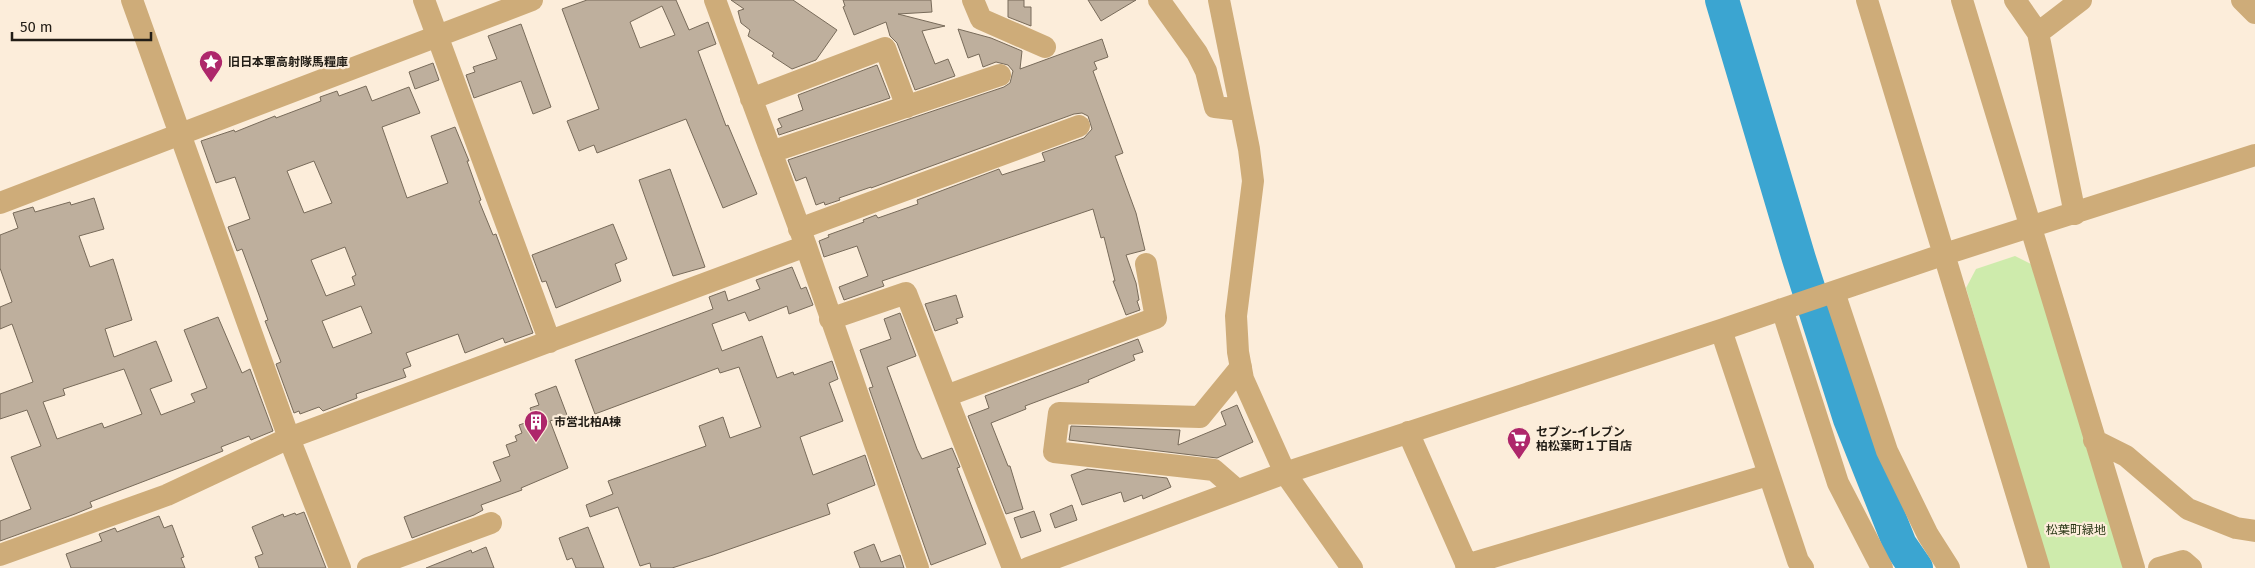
<svg xmlns="http://www.w3.org/2000/svg" width="2255" height="568" font-family="'Fira Sans','Noto Sans JP',sans-serif">
  <style>
    .green { fill: #ceebac }
    .lines { fill: none; stroke-linecap: round; stroke-linejoin: round }
    .river { stroke: #3ba5d1; stroke-width: 34 }
    .building { fill: #beaf9d; stroke: #786b5a; fill-rule: evenodd }
    .minor { stroke: #ceac79; stroke-width: 22 }
    .labels { text-anchor: middle; dominant-baseline: central; stroke-width: 4.5; stroke-linejoin: round; paint-order: stroke }
    .poi-label { font-size: 12px; font-weight: bold; fill: #221d16; stroke: #fcedda; text-anchor: start }
    .park-label { font-size: 12px; fill: #273513; stroke: #fcedda }
  </style>
  <rect width="100%" height="100%" fill="#fcedda"/>
  <!-- green -->
  <path class="green" d="M2015,256L2035,266L2123,568H2048L1966,288L1976,269Z"/>
  <g class="lines">
    <!-- river -->
    <path class="river" d="M1722,0L1799,259L1850,419L1900,545L1916,568"/>
  </g>
  <!-- building -->
  <path class="building" d="M587,0H676L689,30L708,22L716,44L698,51L726,126L728,125L757,194L723,208L686,119L597,153L594,145L579,151L567,121L599,109L562,9ZM662,6L675,35L640,48L630,22Z
    M731,0H793L837,30L816,60L792,69L772,56L774,53L748,36L750,30L741,23L738,11L744,9Z
    M843,0H931L932,12L898,14L945,26L922,31L935,64L948,59L955,76L915,90L897,43L890,36L886,22L854,35L843,7L845,6Z
    M1008,0H1024V7H1031V26L1008,17Z
    M1088,0H1136L1101,21Z
    M521,24L551,107L533,114L521,81L474,98L466,75L475,72L473,67L497,59L488,36Z
    M958,29L991,38L1022,51L1020,69L1102,39L1108,57L1094,62L1097,69L1093,71L1123,153L1115,156L1136,213L1145,250L1126,255L1136,283L1139,300L1137,301L1140,310L1126,315L1113,281H1115L1104,237L1101,238L1093,209L882,281L884,286L844,300L839,287L868,276L857,246L824,257L819,241L829,237L828,235L864,222L863,220L876,215L878,218L918,204L917,200L999,169L1002,175L1005,174L1045,161L1042,153L1084,138L1092,129L1088,116L1082,113L1074,114L871,188V187L839,198L840,200L825,205L824,202L816,205L806,177L796,181L788,160L1004,87L1010,83L1013,71L1008,65L996,62L983,67L979,54L968,58Z
    M433,63L439,80L415,89L409,72Z
    M877,65L890,98L779,135L777,129L782,127L778,119L803,110L798,95Z
    M366,86L372,101L409,87L420,113L382,127L407,198L448,183L431,136L455,127L469,161H467L481,200L479,201L493,235L496,234L497,237L533,333L505,343L503,338L465,353L458,334L406,353L411,366L403,369L406,377L356,394L357,398L323,411L319,407L300,414L299,411L294,413L276,364L281,362L265,321L268,320L259,295L242,249L237,251L228,227L250,219L235,177L216,183L201,141L234,130L235,132L275,116L276,118L321,101L320,97L337,91L339,96ZM314,161L332,203L304,213L287,171ZM345,247L356,275L352,277L355,285L326,296L311,260ZM361,306L372,333L333,348L322,321Z
    M670,169L705,267L673,276L639,180Z
    M94,198L104,229L79,236L90,267L113,259L132,320L105,329L114,357L156,341L172,381L150,389L161,415L195,402L191,394L207,388L184,330L218,317L242,373L250,369L273,431L251,440L249,436L221,447L223,451L90,502L92,507L75,514L0,541V521L31,509L11,457L41,446L27,410L0,419V394L33,382L12,324L0,329V307L12,302L0,268V235L18,228L13,213L33,207L35,212L70,202L71,205ZM124,369L142,414L104,428L102,423L57,439L43,402L65,395L63,389Z
    M613,224L627,259L615,264L621,281L556,308L546,281L542,282L532,255Z
    M792,267L801,289L806,287L813,305L789,314L787,306L749,321L745,312L712,324L722,351L762,336L777,378L793,372L794,375L832,361L838,379L829,383L843,421L800,437L813,475L865,455L875,485L827,504L830,514L713,555L672,568H651L650,563L640,566L618,507L590,517L586,505L613,494L608,481L706,446L699,426L723,417L730,438L761,427L739,367L720,373L718,368L595,414L575,360L713,309L709,297L725,291L728,301L760,289L756,280Z
    M956,295L963,317L956,319L958,323L935,331L925,304Z
    M900,313L916,356L887,367L917,449L922,459L952,448L960,467L957,468L986,544L931,565L869,388L873,387L860,350L891,339L884,319Z
    M1138,339L1143,352L1133,355L1135,360L1088,380L1089,382L1025,406L1026,409L991,423L1008,466H1010L1023,509L1006,514L968,416L989,408L985,396Z
    M556,386L567,415L550,421L568,468L521,488L522,490L481,505L483,510L474,515L412,538L404,517L501,481L493,462L510,456L506,445L517,441L515,436L522,433L519,425L528,422L527,419L533,416L530,408L539,405L535,394Z
    M1237,405L1253,442L1217,458L1069,440L1071,426L1180,430L1178,445L1226,425L1221,412Z
    M1087,469L1167,478L1171,487L1143,499L1142,495L1124,502L1121,492L1082,505L1071,475Z
    M1072,505L1077,520L1055,528L1050,514Z
    M1034,511L1041,531L1021,538L1014,518Z
    M304,512L326,568H259L255,557L263,554L252,527L283,514L284,517L295,513L296,515Z
    M159,516L164,528L172,525L184,557L181,558L185,568H71L66,554L102,541L99,534L115,528L117,532Z
    M588,527L604,568H576L572,558L567,560L559,538Z
    M874,544L881,562L900,555L904,568H860L854,552Z
    M486,547L494,568H426L471,550L472,553Z"/>
  <g class="lines">
    <!-- minor -->
    <path class="minor" d="M132,0L289,438L340,568
      M424,0L550,342
      M715,0L806,246L918,568
      M973,0L981,19L1045,47
      M1159,0L1197,53L1206,71L1215,107L1241,110
      M1219,0L1249,149L1253,181L1236,316L1238,352L1243,379L1285,473L1352,568
      M1867,0L2039,568
      M1962,0L2134,568
      M2015,0L2038,33L2075,214
      M2242,0L2255,13
      M2038,33L2081,0
      M751,99L885,48L907,107
      M771,152L1000,75
      M0,203L532,0
      M799,229L1079,126
      M1834,292L1887,451L1928,535L1949,568
      M1782,309L1838,483L1882,568
      M830,319L906,293L946,396
      M1721,330L1798,561L1803,568
      M1408,432L1468,568
      M2094,440L2126,456L2188,509L2236,528L2255,531
      M1237,490L1214,470L1054,452L1059,413L1200,417L1241,367
      M0,555L167,495L289,438L806,246
      M1466,565L1768,475
      M368,568L491,523
      M1013,568L946,396L1156,318L1146,264
      M1028,568L1285,473L1721,330L1945,254L2255,155
      M2159,568L2183,561L2191,568"/>
  </g>
  <!-- icons -->
  <defs>
    <g id="sight-pin" transform="scale(1.25)"><path d="M0 17L-7.5 6A9.5 9.5 0 1 1 7.5 6Z" fill="#ae276b" stroke="#fcedda"/><path d="M0-6L1.8-2.2L6-1.7L2.9 1.2L3.7 5.4L0 3.3L-3.7 5.4L-2.9 1.2L-6-1.7L-1.8-2.2Z" fill="#fff"/></g>
    <g id="building-pin" transform="scale(1.25)"><path d="M0 17L-7.5 6A9.5 9.5 0 1 1 7.5 6Z" fill="#ae276b" stroke="#fcedda"/><path d="M-4-6H4V6H1V3H-1V6H-4ZM-2.5-4.3h1.7v1.8h-1.7ZM.8-4.3h1.7v1.8H.8ZM-2.5-1h1.7V.8h-1.7ZM.8-1h1.7V.8H.8Z" fill="#fff"/></g>
    <g id="supermarket-pin" transform="scale(1.25)"><path d="M0 17L-7.5 6A9.5 9.5 0 1 1 7.5 6Z" fill="#ae276b" stroke="#fcedda"/><path d="M-6-5.5h2.5l.6 2H6L4.5 2H-2.5L-4.4-4H-6ZM-1.5 3.2a1.3 1.3 0 1 0 .1 0ZM3 3.2a1.3 1.3 0 1 0 .1 0Z" fill="#fff"/></g>
  </defs>
  <g fill-rule="evenodd">
    <use href="#sight-pin" x="211" y="62"/>
    <use href="#building-pin" x="536" y="422"/>
    <use href="#supermarket-pin" x="1519" y="439"/>
  </g>
  <g class="labels">
    <!-- poi labels -->
    <g class="poi-label">
      <text x="228" y="62">旧日本軍高射隊馬糧庫</text>
      <text x="554" y="422">市営北柏A棟</text>
      <text x="1536" y="432">セブン-イレブン<tspan x="1536" dy="14">柏松葉町１丁目店</tspan></text>
    </g>
    <!-- park labels -->
    <g class="park-label">
      <text x="2076" y="530">松葉町緑地</text>
    </g>
  </g>
  <!-- scale -->
  <path d="M12 32v8h139v-8" fill="none" stroke="#221d16" stroke-width="2.5"/>
  <text x="20" y="32" font-size="15" fill="#221d16" stroke="#fcedda" stroke-width="4" paint-order="stroke">50 m</text>
</svg>
